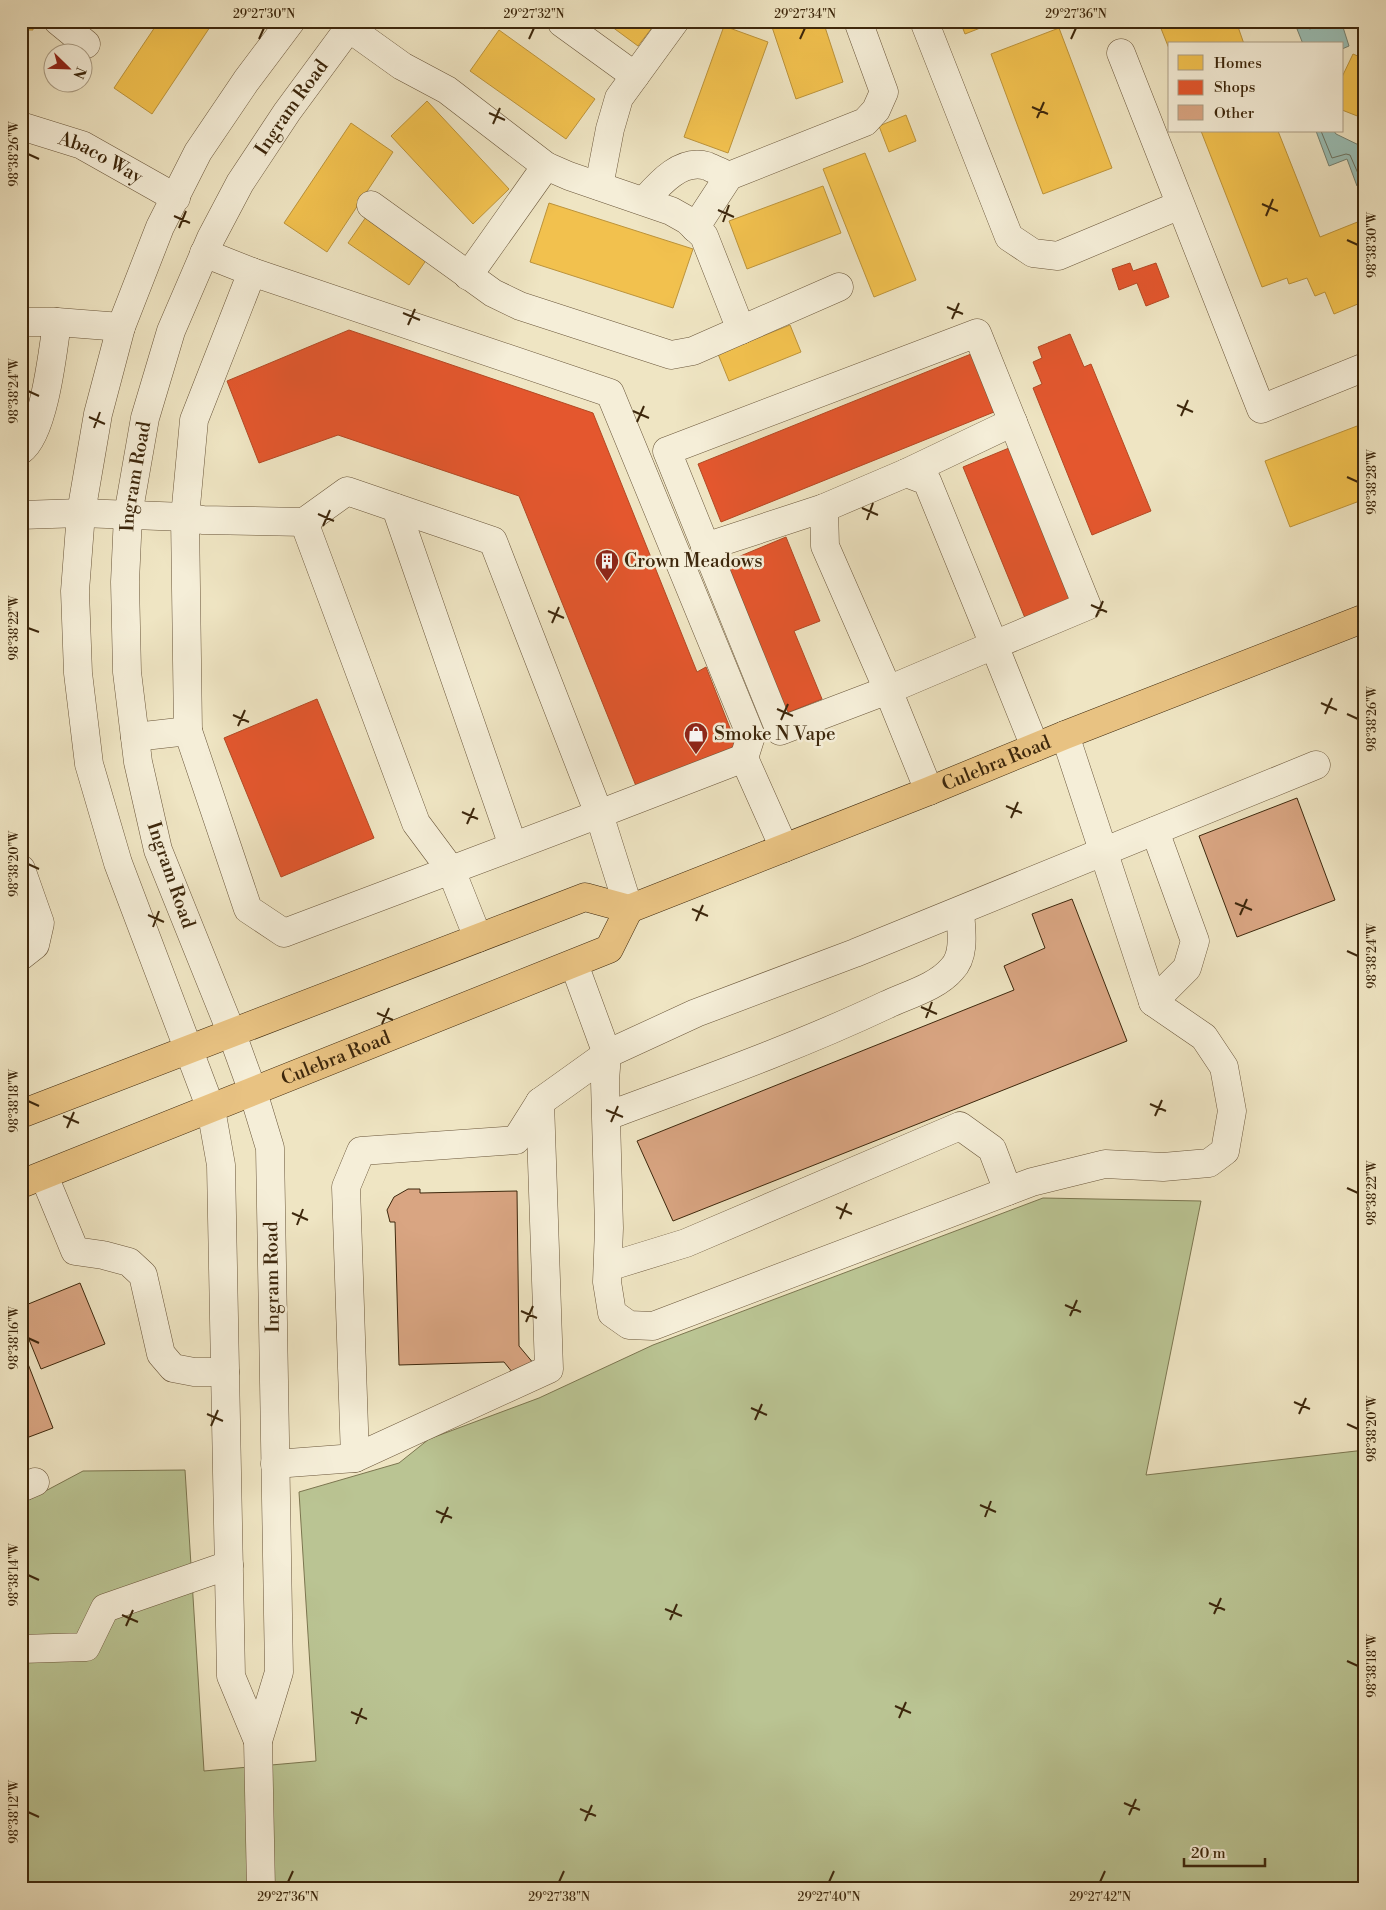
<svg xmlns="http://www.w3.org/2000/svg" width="1386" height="1910" font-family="'Libre Bodoni',serif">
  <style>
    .green { fill: #bac493; stroke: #7c7650 }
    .water { fill: #9abfb6; stroke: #758272 }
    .homes { fill: #f2c14e; stroke: #bc933a }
    .shops { fill: #e4572e; stroke: #b24924 }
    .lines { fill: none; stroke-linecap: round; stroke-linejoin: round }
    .shore { stroke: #6c7361; stroke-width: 1 }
    .building { fill: #d9a582; stroke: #3d270c }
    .minor-casing { stroke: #6a563a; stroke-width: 29 }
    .major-casing { stroke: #3d270c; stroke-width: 29 }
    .minor { stroke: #f5eed8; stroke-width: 28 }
    .major { stroke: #e8c282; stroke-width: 28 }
    .ticks { fill: none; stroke: #3d270c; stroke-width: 2 }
    .labels { text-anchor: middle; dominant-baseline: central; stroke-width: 5; stroke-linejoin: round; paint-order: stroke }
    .street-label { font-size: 19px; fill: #3d270c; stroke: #f5eed8 }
    .poi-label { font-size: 19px; fill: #3d270c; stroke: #f5eed8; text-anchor: start }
    .neatline { fill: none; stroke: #3d270c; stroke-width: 2 }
    .ticks-label { font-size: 12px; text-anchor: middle; fill: #3d270c }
  </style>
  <rect width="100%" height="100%" fill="#efe5c3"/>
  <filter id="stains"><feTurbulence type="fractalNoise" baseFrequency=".004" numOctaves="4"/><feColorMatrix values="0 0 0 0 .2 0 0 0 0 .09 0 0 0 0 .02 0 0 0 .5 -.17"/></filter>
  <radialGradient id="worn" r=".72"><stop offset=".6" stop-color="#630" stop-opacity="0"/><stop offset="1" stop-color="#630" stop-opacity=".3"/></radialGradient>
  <!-- green -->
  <path class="green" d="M1043,1198L1201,1201L1146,1475L1365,1450V1889H21V1504L83,1471L185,1470L204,1771L316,1761L299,1492L399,1463L429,1439L539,1398L653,1345Z"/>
  <!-- water -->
  <path class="water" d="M1330,21H1341L1349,46L1342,49V44H1303L1297,29L1304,27L1310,29Z
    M1316,131H1334L1336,134L1365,148V183L1357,186L1347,159L1329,166Z"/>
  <!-- homes -->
  <path class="homes" d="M21,21H33V30H21Z
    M159,21H214L152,114L114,88Z
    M475,21H491L485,29Z
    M604,21H657L638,46Z
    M770,21H823L843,82L796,99Z
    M960,21H998L965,34Z
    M1158,21H1236L1244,44H1170V51Z
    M724,26L768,42L728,153L684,137Z
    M1059,28L1112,168L1043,194L991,54Z
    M499,30L595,99L566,139L470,71Z
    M1353,54L1365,59V119L1342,110V77Z
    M427,101L509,189L473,224L391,136Z
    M906,115L916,141L889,152L879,126Z
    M351,123L393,152L327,252L284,223Z
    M1201,131H1278L1320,237L1365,219V301L1334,314L1325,292L1315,296L1307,278L1289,284L1287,278L1262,287Z
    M865,153L916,280L874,297L823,169Z
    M21,173H23V237H21Z
    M823,186L841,233L747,269L729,221Z
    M549,203L693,249L673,308L530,262Z
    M366,217L427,259L409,285L348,243Z
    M790,325L801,352L729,381L718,354Z
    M1365,423V499L1290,527L1265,461Z"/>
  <!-- shops -->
  <path class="shops" d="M1130,263L1133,271L1156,263L1169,297L1146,306L1137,283L1119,290L1112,269Z
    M349,330L593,413L697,672L706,667L737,746L636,786L519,496L338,435L259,463L227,381Z
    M1070,334L1084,367L1091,364L1151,511L1092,535L1033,388L1042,384L1033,362L1042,358L1038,347Z
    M976,352L999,410L721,522L698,464Z
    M21,361L22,428H21Z
    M1009,448L1070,600L1025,618L963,467Z
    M786,537L820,621L794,631L822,699L787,713L726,562Z
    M317,699L374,838L281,877L224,738Z"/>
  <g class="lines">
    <!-- shore -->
    <path class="shore" d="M1321,131L1332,158L1346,154L1350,155L1360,178L1365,179"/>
  </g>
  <!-- building -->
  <path class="building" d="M1297,798L1335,900L1237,937L1199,836Z
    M1072,899L1127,1041L673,1221L637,1141L1014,990L1004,966L1045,948L1032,914Z
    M408,1189H420V1193L517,1191L519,1346L534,1364L517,1378L504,1362L399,1365L395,1222H390L387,1210L394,1197Z
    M80,1283L105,1344L41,1369L21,1320V1307Z
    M21,1346L53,1428L21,1440Z"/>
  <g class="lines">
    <!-- minor casing -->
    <g class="minor-casing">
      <g id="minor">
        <path d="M58,21L86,44"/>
        <path d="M563,21L562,23L635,76"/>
        <path d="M924,21L1009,237L1033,253L1058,256L1180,205"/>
        <path d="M349,28L402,66L447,90L546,166L569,176L671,211L687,220L704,236L741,330"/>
        <path d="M1121,53L1261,409L1365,367"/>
        <path id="s1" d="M21,126L82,145L176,198"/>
        <path d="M599,186L610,129L619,98L675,21"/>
        <path d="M644,201C659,184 681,158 707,166C714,169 722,173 729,176"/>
        <path d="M371,205L493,293L520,306L671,355L693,351L839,287"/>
        <path d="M695,228L729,176L865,122L876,110L884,92L858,21"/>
        <path d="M204,253L252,272"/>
        <path d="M468,276L546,166"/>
        <path d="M21,322H57L121,327"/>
        <path d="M21,450C44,434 53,351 57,322"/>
        <path d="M906,473L927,481L994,645L888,690L825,546L824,508Z"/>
        <path d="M906,473L1013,422"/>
        <path d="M396,508L513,846"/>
        <path d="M21,515L81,513L185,517L194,420L252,272L610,393L751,736L744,758L784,848"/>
        <path d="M304,522L416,823L451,870L599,814L629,909"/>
        <path d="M705,547L824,508"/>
        <path d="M188,731L248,909L284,933L451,870L478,938"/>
        <path d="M1065,735L1153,1002L1204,1037L1224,1067L1232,1111L1225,1151L1209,1163L1163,1167L1105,1164L1032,1182L653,1326L629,1325L612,1313L607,1282L609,1228L605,1081L607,1054L696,1013L855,953L1316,765"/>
        <path d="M135,737L188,731L185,517L203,520L304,522L347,491L493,541L599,814L744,758"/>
        <path d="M929,791L888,690L780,731L667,451L977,333L1087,606L994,645L1035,747"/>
        <path d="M21,869L40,923L35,945L21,956"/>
        <path d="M1153,1002L1187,968L1195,941L1155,831"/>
        <path d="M607,1116C701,1081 795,1048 886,1005C907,995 937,987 952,969C966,955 961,929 960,911"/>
        <path d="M44,1176L75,1251L103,1255L129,1262L143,1275L161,1354L173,1368L194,1372H225"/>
        <path d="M608,1267L686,1243L960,1126L992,1149L1008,1191"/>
        <path d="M355,1458L346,1187L361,1151L516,1140L540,1102"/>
        <path d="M275,1464L355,1458L549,1369L540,1102L607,1054L574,964"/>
        <path d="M21,1488L35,1482"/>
        <path d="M21,1649L86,1647L105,1608L229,1565"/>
        <path d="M258,1741L231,1676L221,1165L211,1109L118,863L89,764L78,673L75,591L81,513L98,414L121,327L160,227L198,152L246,81L291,21"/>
        <path id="s2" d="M261,1889L258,1741L279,1672L270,1148L253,1092L232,1034L158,850L138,762L127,672L125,582L128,515L145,418L171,331L211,238L240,183L287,112L354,21"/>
      </g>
    </g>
    <!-- major casing -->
    <g class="major-casing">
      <g id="major">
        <path id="s3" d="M21,1114L585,897L629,909L929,791L1065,735L1365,618"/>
        <path id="s4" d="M21,1184L609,949L629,909"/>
      </g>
    </g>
    <!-- minor -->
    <use href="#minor" class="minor"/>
    <!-- major -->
    <use href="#major" class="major"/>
  </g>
  <!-- ticks -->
  <path class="ticks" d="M259,39L264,28M529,39L534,28M800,39L805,28M1071,39L1076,28M1032,107L1048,114M489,113L505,120M1037,118L1044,102M493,124L500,108M28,154L39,159M1262,204L1278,211M718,210L734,217M174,216L190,223M1266,216L1273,199M723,222L729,205M179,228L186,211M1347,240L1358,245M947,307L963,314M403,313L420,320M952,319L959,303M408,325L415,309M28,391L39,396M1177,405L1193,412M633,411L649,418M1181,416L1188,400M89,417L105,424M637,422L644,406M94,428L100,412M1347,477L1358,482M862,508L878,515M318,514L334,521M867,520L873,503M323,526L330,510M1091,605L1107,612M548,611L564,618M1096,617L1103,601M552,623L559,607M28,628L39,632M1321,703L1337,710M777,709L793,716M1325,714L1332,698M1347,714L1358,719M233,715L249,722M781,720L788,704M238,726L245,710M1006,806L1022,813M462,812L478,819M1011,818L1018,802M467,824L474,808M28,864L39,869M1235,903L1252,910M692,909L708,916M148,915L164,922M1240,915L1247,899M696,921L703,905M153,927L159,911M1347,951L1358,956M921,1007L937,1014M377,1013L393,1020M926,1018L932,1002M382,1024L389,1008M28,1101L39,1106M1150,1104L1166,1111M606,1110L623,1117M63,1116L79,1123M1155,1116L1162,1100M611,1122L618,1106M67,1128L74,1112M1347,1188L1358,1193M836,1207L852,1214M292,1213L308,1220M840,1219L847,1203M297,1225L303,1209M1065,1305L1081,1312M521,1311L537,1318M1070,1316L1077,1300M526,1322L533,1306M28,1338L39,1343M1294,1402L1310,1409M751,1408L767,1415M207,1414L223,1421M1299,1414L1306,1398M755,1420L762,1404M1347,1424L1358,1429M211,1426L218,1410M980,1505L996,1512M436,1511L452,1518M985,1517L991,1501M441,1523L448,1507M28,1575L39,1580M1209,1603L1225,1610M665,1609L682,1616M1214,1614L1221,1598M122,1615L138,1622M670,1620L677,1604M126,1626L133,1610M1347,1661L1358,1666M895,1706L911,1713M351,1712L367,1719M899,1718L906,1702M356,1724L362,1708M1124,1803L1140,1810M580,1809L596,1816M28,1812L39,1817M1129,1815L1136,1799M585,1821L592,1805M288,1882L293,1871M559,1882L564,1871M829,1882L834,1871M1100,1882L1105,1871"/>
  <!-- icons -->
  <defs>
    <g id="building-pin" transform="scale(1.25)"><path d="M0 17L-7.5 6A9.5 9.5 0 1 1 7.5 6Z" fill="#8f2418" stroke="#f5eed8"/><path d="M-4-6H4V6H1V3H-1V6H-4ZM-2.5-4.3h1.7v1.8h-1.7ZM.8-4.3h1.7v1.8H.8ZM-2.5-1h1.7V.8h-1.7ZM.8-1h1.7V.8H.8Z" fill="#fff"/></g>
    <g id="shop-pin" transform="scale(1.25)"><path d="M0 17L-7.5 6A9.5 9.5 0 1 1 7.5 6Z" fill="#8f2418" stroke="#f5eed8"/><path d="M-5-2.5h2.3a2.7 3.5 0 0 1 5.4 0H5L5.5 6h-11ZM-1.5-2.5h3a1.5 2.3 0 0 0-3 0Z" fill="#fff"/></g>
  </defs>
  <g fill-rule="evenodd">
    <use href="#building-pin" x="607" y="561"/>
    <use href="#shop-pin" x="696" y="734"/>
  </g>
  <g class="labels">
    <!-- street labels -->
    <g class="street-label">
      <text stroke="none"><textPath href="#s2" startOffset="1845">Ingram Road</textPath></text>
      <text stroke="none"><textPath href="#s1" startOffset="86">Abaco Way</textPath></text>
      <text stroke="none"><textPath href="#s2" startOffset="1440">Ingram Road</textPath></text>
      <text stroke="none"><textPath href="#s3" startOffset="1045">Culebra Road</textPath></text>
      <text transform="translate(171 875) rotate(71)">Ingram Road</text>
      <text stroke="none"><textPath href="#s4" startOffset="339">Culebra Road</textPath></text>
      <text transform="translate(272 1277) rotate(-91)">Ingram Road</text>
    </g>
    <!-- poi labels -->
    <g class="poi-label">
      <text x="624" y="561">Crown Meadows</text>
      <text x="714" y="734">Smoke N Vape</text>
    </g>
  </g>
  <!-- margin -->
  <rect width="1386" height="1910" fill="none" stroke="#efe5c3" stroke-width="55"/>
  <!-- legend -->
  <rect x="1168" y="42" width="175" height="90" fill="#f5eed8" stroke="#ab9e86"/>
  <rect x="1178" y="55" width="25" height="15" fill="#f2c14e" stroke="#ab9e86"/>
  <text x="1214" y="68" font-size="15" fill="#3d270c">Homes</text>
  <rect x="1178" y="80" width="25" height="15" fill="#e4572e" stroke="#ab9e86"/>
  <text x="1214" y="92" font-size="15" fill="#3d270c">Shops</text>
  <rect x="1178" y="105" width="25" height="15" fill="#d9a582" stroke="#ab9e86"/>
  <text x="1214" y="118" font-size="15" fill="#3d270c">Other</text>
  <!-- north arrow -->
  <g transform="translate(68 68) rotate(113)"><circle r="24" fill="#f5eed8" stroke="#ab9e86"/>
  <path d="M0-4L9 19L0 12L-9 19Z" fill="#8f2418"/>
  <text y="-8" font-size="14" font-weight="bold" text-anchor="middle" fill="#3d270c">N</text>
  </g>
  <!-- scale -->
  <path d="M1184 1858v8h81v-8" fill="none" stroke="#3d270c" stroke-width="2.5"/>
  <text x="1191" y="1858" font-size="15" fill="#3d270c" stroke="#f5eed8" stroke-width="4" paint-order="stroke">20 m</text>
  <rect x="28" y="28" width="1330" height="1854" class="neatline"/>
  <g class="ticks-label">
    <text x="264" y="18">29°27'30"N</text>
    <text x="534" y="18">29°27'32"N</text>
    <text x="805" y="18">29°27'34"N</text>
    <text x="1076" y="18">29°27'36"N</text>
    <text transform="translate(14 154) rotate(-90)" y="4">98°38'26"W</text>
    <text transform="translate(1372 245) rotate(-90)" y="4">98°38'30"W</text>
    <text transform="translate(14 391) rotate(-90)" y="4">98°38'24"W</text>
    <text transform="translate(1372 482) rotate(-90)" y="4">98°38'28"W</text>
    <text transform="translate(14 628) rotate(-90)" y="4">98°38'22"W</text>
    <text transform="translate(1372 719) rotate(-90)" y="4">98°38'26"W</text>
    <text transform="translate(14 864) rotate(-90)" y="4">98°38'20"W</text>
    <text transform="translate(1372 956) rotate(-90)" y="4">98°38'24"W</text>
    <text transform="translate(14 1101) rotate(-90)" y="4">98°38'18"W</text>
    <text transform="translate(1372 1193) rotate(-90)" y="4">98°38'22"W</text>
    <text transform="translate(14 1338) rotate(-90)" y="4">98°38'16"W</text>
    <text transform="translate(1372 1429) rotate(-90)" y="4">98°38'20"W</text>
    <text transform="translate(14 1575) rotate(-90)" y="4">98°38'14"W</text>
    <text transform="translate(1372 1666) rotate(-90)" y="4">98°38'18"W</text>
    <text transform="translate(14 1812) rotate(-90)" y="4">98°38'12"W</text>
    <text x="288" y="1901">29°27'36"N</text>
    <text x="559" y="1901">29°27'38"N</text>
    <text x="829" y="1901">29°27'40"N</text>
    <text x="1100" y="1901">29°27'42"N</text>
  </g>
  <rect width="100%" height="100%" filter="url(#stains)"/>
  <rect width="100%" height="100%" fill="url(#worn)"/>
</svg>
